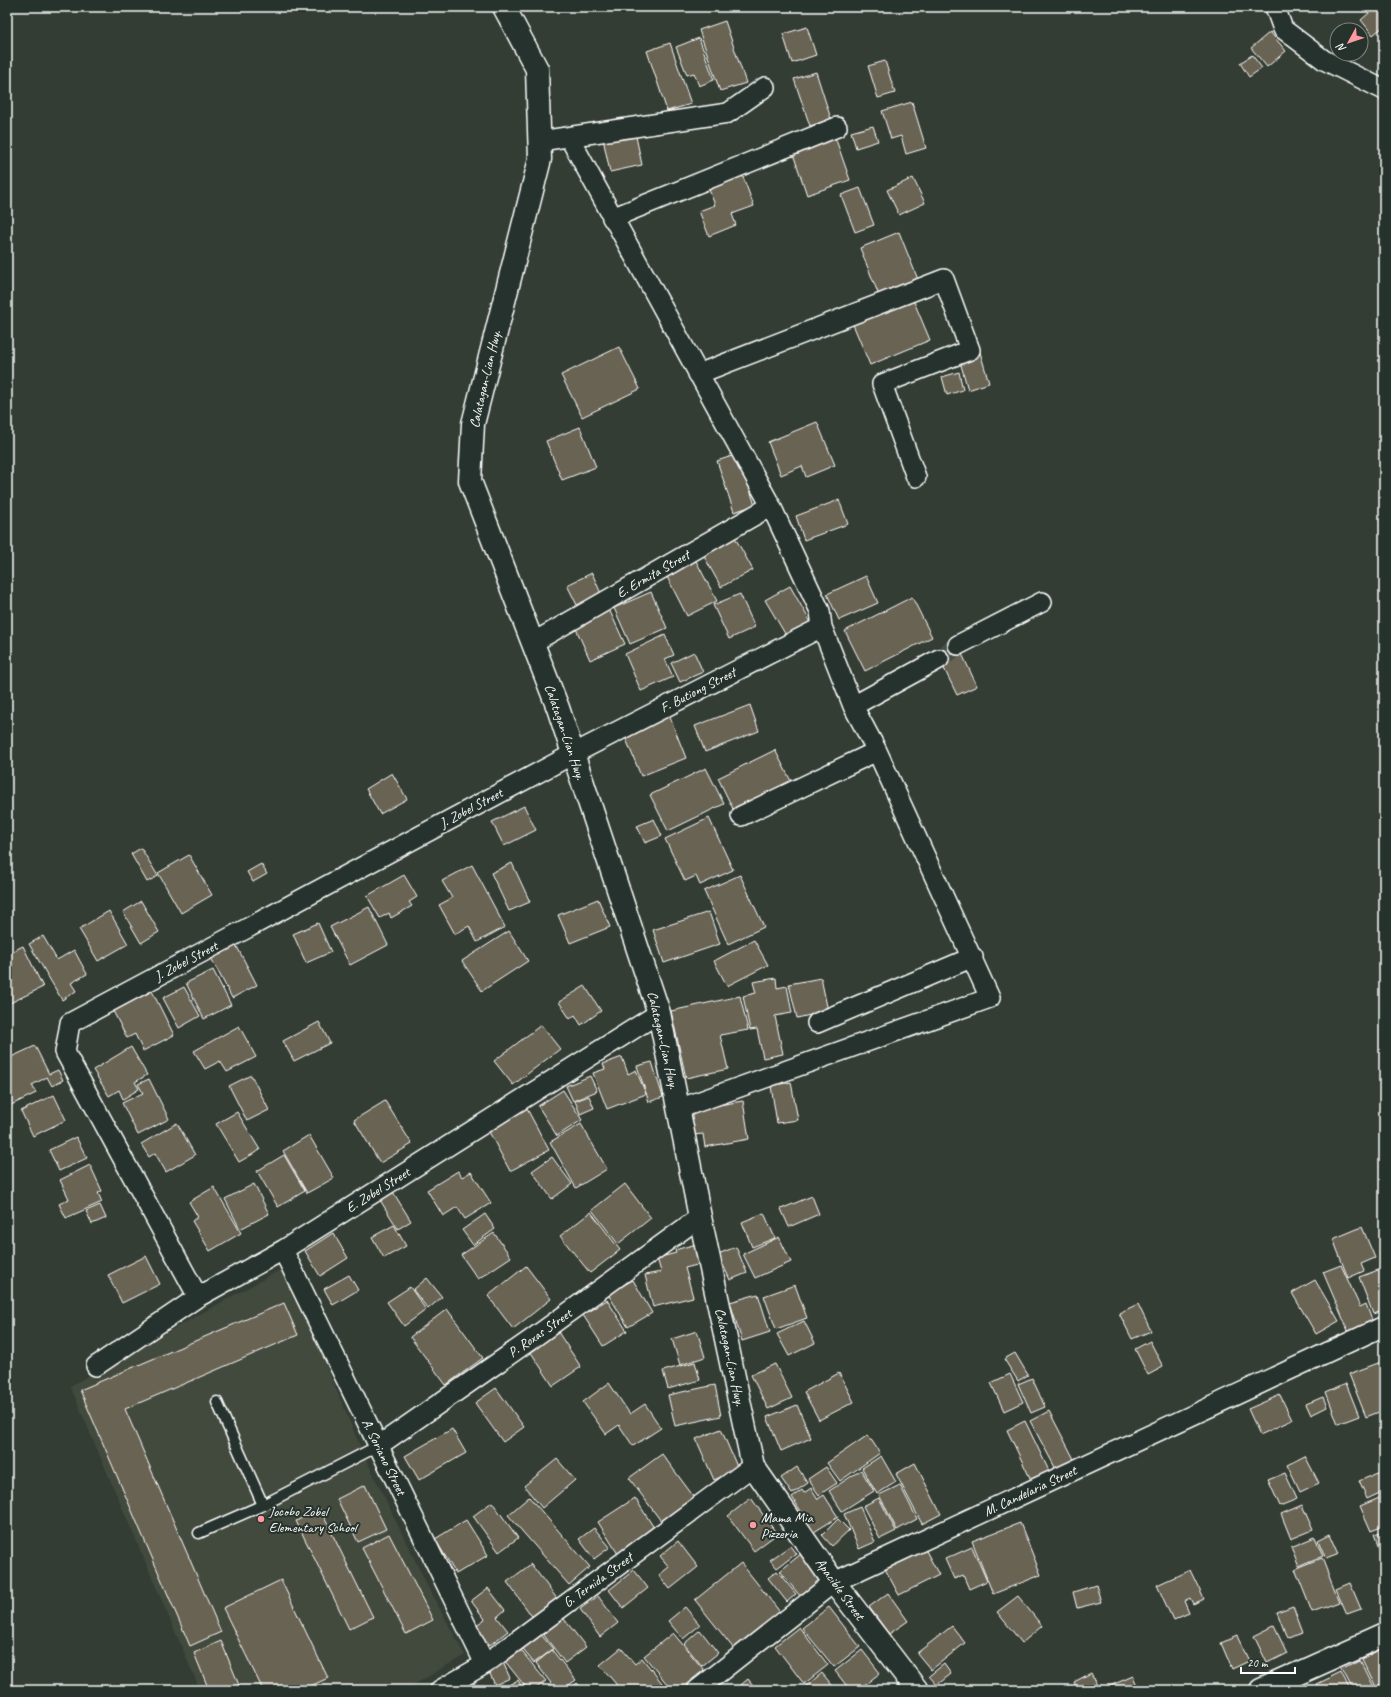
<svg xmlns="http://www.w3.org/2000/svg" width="1391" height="1697" font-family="Caveat,sans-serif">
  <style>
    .built { fill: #43483d }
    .building { fill: #696352; stroke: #fff }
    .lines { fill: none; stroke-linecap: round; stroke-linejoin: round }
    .minor-tunnel { stroke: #475048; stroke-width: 19; stroke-dasharray: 19 10; stroke-linecap: butt }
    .service-casing { stroke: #fff; stroke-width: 13 }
    .minor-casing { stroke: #fff; stroke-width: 22 }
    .tertiary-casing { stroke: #fff; stroke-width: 25 }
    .secondary-casing { stroke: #fff; stroke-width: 25 }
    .primary-casing { stroke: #fff; stroke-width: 25 }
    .service { stroke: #26332d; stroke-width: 10 }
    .minor { stroke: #26332d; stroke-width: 19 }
    .tertiary { stroke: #26332d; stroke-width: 22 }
    .secondary { stroke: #26332d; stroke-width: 22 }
    .primary { stroke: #26332d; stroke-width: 22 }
    .poi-dot { fill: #ff9aa2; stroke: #26332d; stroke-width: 1.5 }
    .labels { text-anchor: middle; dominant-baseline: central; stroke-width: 4; stroke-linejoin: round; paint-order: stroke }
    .street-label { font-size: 14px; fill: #fff; stroke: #26332d }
    .poi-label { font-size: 14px; fill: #fff; stroke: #26332d; text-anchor: start }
  </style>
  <rect width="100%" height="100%" fill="#333d34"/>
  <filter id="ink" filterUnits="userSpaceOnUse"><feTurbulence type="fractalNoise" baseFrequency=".025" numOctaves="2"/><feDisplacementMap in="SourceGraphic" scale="8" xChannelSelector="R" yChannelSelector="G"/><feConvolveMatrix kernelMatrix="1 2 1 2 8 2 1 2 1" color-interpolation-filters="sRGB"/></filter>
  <g filter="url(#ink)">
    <!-- built -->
    <path class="built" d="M285,1267L363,1453L427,1585L465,1655L405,1690H200L70,1386Z"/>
    <!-- building -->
    <path class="building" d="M1376,7H1383L1384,9V26L1373,35L1361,20Z
      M725,21L746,83L720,91L699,30Z
      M807,27L816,55L792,63L783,34Z
      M1270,32L1286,51L1267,67L1251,48Z
      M699,38L714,80L699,86L694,73L687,75L676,47Z
      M670,43L691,104L667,111L647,51Z
      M1252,55L1262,68L1249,77L1240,63Z
      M885,61L895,93L878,98L868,66Z
      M816,72L831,119L810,126L794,79Z
      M912,102L926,148L906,154L901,136L891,139L882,111Z
      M873,126L878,141L856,148L851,132Z
      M634,127L642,165L610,172L602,134Z
      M834,134L850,180L807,195L791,148Z
      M740,169L754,206L732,214L736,225L709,236L699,211L715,205L706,182Z
      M913,178L925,203L899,215L887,190Z
      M860,188L874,225L855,232L841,195Z
      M899,232L919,282L880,298L860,248Z
      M912,297L930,340L870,365L852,322Z
      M619,347L640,389L582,417L561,375Z
      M980,352L989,383L968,390L959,358Z
      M959,372L963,390L947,395L942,377Z
      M817,422L835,465L806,477L802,466L781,475L768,442Z
      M580,427L596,467L562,480L546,441Z
      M738,454L755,505L734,512L717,461Z
      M839,500L848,524L804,540L796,516Z
      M733,534L753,570L721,587L701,551Z
      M695,559L717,601L687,616L666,575Z
      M592,573L602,596L578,607L567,585Z
      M866,576L878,603L839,620L827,594Z
      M790,586L811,623L787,637L765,600Z
      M651,592L667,628L630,644L614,608Z
      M740,594L755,627L729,639L713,605Z
      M912,597L932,637L865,671L845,631Z
      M608,607L625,644L590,660L573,622Z
      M665,635L674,655L665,659L673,677L641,691L625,654Z
      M956,641L977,686L957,695L935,650Z
      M694,652L703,672L680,682L671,663Z
      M750,705L759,731L705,752L695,726Z
      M669,715L686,758L641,776L624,734Z
      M775,750L792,783L734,811L718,778Z
      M706,768L724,804L668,831L650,795Z
      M392,773L407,799L380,814L366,789Z
      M524,806L536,830L504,846L492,822Z
      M709,818L733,870L700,885L696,876L685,881L665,839Z
      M654,819L662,836L645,843L637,826Z
      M141,848L158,876L147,882L131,854Z
      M189,855L212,895L181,913L158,873Z
      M512,863L530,902L509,911L491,873Z
      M261,864L267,874L253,882L247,872Z
      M472,865L505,927L477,942L469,926L455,934L439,905L452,898L442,881Z
      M404,875L417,897L409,902L412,906L391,918L389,913L380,918L367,896Z
      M740,875L764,927L728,944L704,891Z
      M598,899L610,927L570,943L558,915Z
      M141,901L159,932L141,943L123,912Z
      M369,907L388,945L350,965L330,927Z
      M109,911L128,944L98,961L79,929Z
      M709,912L720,944L664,963L653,930Z
      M318,923L331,952L306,963L293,934Z
      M509,931L528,961L482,991L462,961Z
      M43,936L57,960L74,950L87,974L71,983L76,991L62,1000L29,944Z
      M754,940L768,965L727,986L714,961Z
      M234,941L257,985L232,998L209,954Z
      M23,946L43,987L8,1004L7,954Z
      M213,970L231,1005L204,1019L186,983Z
      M776,978L777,988L787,986L792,1013L775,1016L783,1054L763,1058L757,1029L750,1030L743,996L756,993L753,982Z
      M821,978L828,1011L797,1018L789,984Z
      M585,986L601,1011L581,1025L575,1015L570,1019L559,1002Z
      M184,987L200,1016L179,1028L163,998Z
      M152,991L174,1035L143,1051L135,1034L127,1038L113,1011Z
      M740,996L748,1030L720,1035L728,1069L686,1078L671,1011Z
      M319,1022L330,1043L294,1061L283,1041Z
      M541,1025L560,1049L513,1085L494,1061Z
      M239,1026L256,1057L227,1072L220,1061L205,1069L194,1051Z
      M35,1046L49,1074L58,1070L63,1080L52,1086L47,1077L32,1085L36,1093L7,1107V1059Z
      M131,1047L147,1075L135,1082L139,1089L123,1099L119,1090L109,1096L93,1070Z
      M622,1057L628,1074L636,1070L646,1094L607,1109L593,1073L605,1069L603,1064Z
      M652,1062L663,1097L649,1102L637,1066Z
      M251,1075L269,1110L247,1121L229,1086Z
      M590,1076L597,1091L573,1101L566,1086Z
      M149,1079L169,1119L138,1135L122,1103L143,1093L138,1084Z
      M791,1082L798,1120L777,1123L771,1086Z
      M563,1090L582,1120L557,1136L538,1106Z
      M54,1095L66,1120L33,1136L21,1111Z
      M589,1096L594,1108L580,1114L575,1101Z
      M385,1101L412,1144L380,1163L354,1120Z
      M743,1101L749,1139L705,1147L703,1134L693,1135L689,1110Z
      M526,1107L549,1150L510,1171L487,1128Z
      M237,1112L260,1150L239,1162L216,1124Z
      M177,1123L195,1155L166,1172L155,1153L149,1157L141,1144Z
      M581,1124L607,1169L576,1188L550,1142Z
      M309,1135L334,1178L307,1193L283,1151Z
      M76,1137L87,1158L59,1171L49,1150Z
      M284,1155L305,1191L278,1207L257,1171Z
      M552,1157L572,1184L552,1199L532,1171Z
      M90,1165L102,1191L98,1193L102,1202L66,1218L59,1204L69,1199L60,1180Z
      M458,1171L462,1177L471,1172L491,1203L465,1219L457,1207L443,1216L427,1190Z
      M254,1184L269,1214L240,1229L225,1199Z
      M625,1184L651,1218L618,1244L592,1210Z
      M214,1187L241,1233L210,1251L192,1221L198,1217L189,1202Z
      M393,1192L411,1221L398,1229L380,1200Z
      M812,1196L819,1214L789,1227L781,1209Z
      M100,1205L106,1218L92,1224L86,1211Z
      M591,1212L620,1250L590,1273L560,1236Z
      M764,1213L775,1238L752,1247L742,1222Z
      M485,1214L495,1229L473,1245L462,1230Z
      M394,1225L406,1246L384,1258L372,1237Z
      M1362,1227L1375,1258L1361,1264L1364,1271L1348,1278L1333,1239Z
      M333,1233L348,1258L320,1276L305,1251Z
      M494,1233L511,1257L478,1279L461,1255Z
      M779,1237L791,1262L755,1278L743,1254Z
      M696,1244L701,1264L685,1268L693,1297L653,1307L645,1275L661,1272L657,1258L676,1253L675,1250Z
      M736,1247L747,1273L730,1280L718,1254Z
      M146,1256L160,1284L122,1303L108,1275Z
      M1341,1265L1360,1307L1366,1304L1373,1323L1349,1333L1323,1272Z
      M526,1266L551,1299L513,1329L488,1296Z
      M1384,1268V1310L1373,1314L1359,1277Z
      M349,1275L358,1290L333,1305L324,1289Z
      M427,1278L442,1297L428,1309L413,1290Z
      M633,1280L652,1313L628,1327L608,1294Z
      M1315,1280L1339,1321L1316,1334L1292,1293Z
      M795,1285L807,1318L776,1329L764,1296Z
      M410,1287L426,1310L404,1326L387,1302Z
      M758,1294L770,1332L742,1341L730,1302Z
      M607,1300L627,1331L603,1346L583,1315Z
      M284,1303L298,1335L125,1409L221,1632L190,1646L80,1390Z
      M1138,1304L1151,1331L1132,1339L1119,1313Z
      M447,1309L483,1358L446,1385L410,1337Z
      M804,1321L815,1343L789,1356L777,1334Z
      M697,1331L705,1357L680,1365L672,1339Z
      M558,1332L581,1367L553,1386L530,1351Z
      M1150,1341L1163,1367L1148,1375L1135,1349Z
      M1015,1353L1028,1375L1018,1381L1004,1359Z
      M695,1362L700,1380L668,1389L663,1371Z
      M1381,1362L1384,1370V1410L1366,1417L1349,1374Z
      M775,1364L792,1398L768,1409L751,1375Z
      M839,1373L854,1402L819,1420L804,1392Z
      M1010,1374L1023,1402L1004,1411L991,1383Z
      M1032,1378L1045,1407L1031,1413L1018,1384Z
      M609,1383L630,1414L645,1404L661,1428L633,1446L619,1425L606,1434L583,1402Z
      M1346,1383L1359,1416L1338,1424L1326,1392Z
      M715,1385L721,1416L675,1426L668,1395Z
      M496,1388L524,1427L503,1442L475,1403Z
      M1280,1395L1292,1420L1260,1435L1248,1409Z
      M1323,1397L1327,1407L1311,1415L1306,1404Z
      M797,1405L811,1438L781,1451L767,1417Z
      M1049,1411L1075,1461L1057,1471L1030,1421Z
      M1025,1421L1050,1473L1032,1482L1007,1430Z
      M452,1429L466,1453L419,1480L405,1456Z
      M721,1429L738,1469L714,1480L696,1439Z
      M868,1435L880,1453L840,1481L827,1463Z
      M662,1454L694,1497L661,1521L629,1478Z
      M881,1456L896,1482L877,1494L862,1468Z
      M1305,1456L1319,1483L1300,1492L1287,1465Z
      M557,1459L575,1480L542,1508L524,1486Z
      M915,1463L941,1514L922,1524L896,1474Z
      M797,1467L808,1483L792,1494L781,1478Z
      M826,1467L837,1483L819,1495L808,1479Z
      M861,1470L874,1491L842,1511L829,1491Z
      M1381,1472L1384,1480V1491L1367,1499L1359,1481Z
      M1285,1473L1297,1499L1280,1506L1268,1480Z
      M365,1485L386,1529L358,1542L337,1499Z
      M900,1485L917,1519L897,1530L879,1495Z
      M811,1488L818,1499L824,1495L838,1517L814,1532L792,1497L802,1490L804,1493Z
      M1384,1496V1526L1371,1531L1360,1506Z
      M529,1497L590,1567L569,1585L508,1515Z
      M635,1498L656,1531L618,1554L598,1522Z
      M751,1498L777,1534L754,1551L728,1516Z
      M879,1498L896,1531L880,1539L863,1506Z
      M492,1502L518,1538L499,1552L473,1516Z
      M1302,1505L1313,1530L1291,1539L1281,1514Z
      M860,1507L875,1542L859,1549L844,1514Z
      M320,1509L373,1617L349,1629L296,1521Z
      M838,1519L849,1530L832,1546L822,1535Z
      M466,1520L488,1555L456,1574L435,1539Z
      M1020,1523L1041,1575L993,1594L972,1541Z
      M594,1528L610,1547L594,1559L579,1539Z
      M1384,1532V1562L1374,1535Z
      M389,1534L433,1620L406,1634L362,1548Z
      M1330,1534L1339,1554L1326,1559L1318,1540Z
      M1315,1537L1323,1556L1299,1566L1291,1547Z
      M678,1541L698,1567L670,1589L659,1575L669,1567L660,1556Z
      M790,1546L796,1554L777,1568L770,1560Z
      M972,1547L987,1581L969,1589L963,1575L954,1579L945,1559Z
      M925,1549L939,1575L899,1595L885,1569Z
      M801,1554L821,1579L800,1596L780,1571Z
      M1322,1558L1339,1602L1312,1612L1295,1569Z
      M741,1563L780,1612L734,1649L695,1600Z
      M531,1564L558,1600L534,1619L507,1582Z
      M634,1570L648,1588L623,1608L609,1590Z
      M1190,1570L1204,1599L1193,1604L1190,1598L1184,1601L1189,1613L1173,1620L1157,1585Z
      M777,1571L796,1594L787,1602L768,1578Z
      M281,1580L328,1678L302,1690H263L223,1608Z
      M1350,1583L1361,1609L1347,1614L1336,1589Z
      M1096,1585L1101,1602L1077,1608L1073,1592Z
      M488,1588L505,1610L497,1617L508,1631L490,1645L475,1626L485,1619L471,1601Z
      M888,1593L908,1621L889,1634L869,1607Z
      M598,1596L618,1623L600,1637L580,1609Z
      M1018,1596L1042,1626L1022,1643L997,1612Z
      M1293,1606L1303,1633L1287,1638L1277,1612Z
      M685,1607L700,1625L683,1639L668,1621Z
      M829,1607L860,1647L834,1667L802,1628Z
      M561,1615L586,1647L565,1663L540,1630Z
      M952,1626L965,1643L931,1670L917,1653Z
      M1274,1626L1287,1653L1267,1663L1254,1636Z
      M799,1627L828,1665L804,1684L775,1646Z
      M700,1630L718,1653L702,1666L684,1644Z
      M538,1631L553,1649L534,1663L519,1645Z
      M673,1633L704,1670L679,1690H672L644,1656Z
      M1237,1636L1249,1661L1232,1669L1221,1643Z
      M221,1641L241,1690H209L194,1653Z
      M519,1648L546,1681L534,1690H528L504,1660Z
      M621,1648L635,1664L642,1658L662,1683L654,1690H621L600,1665Z
      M1384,1648V1690H1377L1362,1659Z
      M552,1650L576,1680L562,1690H556L536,1663Z
      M862,1650L880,1673L858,1690H850L835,1671Z
      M502,1660L510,1678L495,1685L487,1667Z
      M1360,1660L1375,1690H1353L1342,1669Z
      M944,1664L951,1674L937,1685L929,1676Z
      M1341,1672L1350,1690H1319L1316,1684Z
      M822,1673L836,1690H807L805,1687Z
      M1091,1673L1097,1685L1088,1690H1078L1074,1682Z
      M1133,1676L1139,1690H1106L1105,1688Z
      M748,1679L757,1690H735Z
      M518,1680L524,1690H501V1689Z
      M473,1681L478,1690H456Z
      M577,1683L584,1690H569Z
      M1100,1686L1102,1690H1093Z"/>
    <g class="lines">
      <!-- minor-tunnel -->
      <path class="minor-tunnel" d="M939,659L958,645"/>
      <!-- service casing -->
      <g class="service-casing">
        <path id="service" d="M217,1402L263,1505
          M199,1533L263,1505L378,1446"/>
      </g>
      <!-- minor casing -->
      <g class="minor-casing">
        <path id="minor" d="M1275,7L1283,29L1324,60L1384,90
          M569,137L771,506L820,611L822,627L853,706L877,751L990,998L678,1109
          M540,141L728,113L765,87
          M612,218L837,127
          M698,374L944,279L970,350L882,384L916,477
          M534,642L771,506
          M958,645L1042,602
          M853,706L939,659
          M741,816L877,751
          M817,1023L973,957
          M283,1250L485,1664
          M198,1297L65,1052L70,1023L573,754L822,627
          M96,1366L198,1297L283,1250L659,1013
          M378,1446L529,1341L700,1217
          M440,1690L485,1664L753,1466
          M697,1690L834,1582L1384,1326"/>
      </g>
      <!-- tertiary casing -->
      <g class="tertiary-casing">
        <path id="tertiary" d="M753,1466L834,1582L917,1690"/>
      </g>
      <!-- secondary casing -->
      <g class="secondary-casing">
        <path id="secondary" d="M504,7L537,69L540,159L473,424L470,481L558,708L659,1013L700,1217L753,1466"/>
      </g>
      <!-- primary casing -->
      <g class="primary-casing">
        <path id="primary" d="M1261,1690L1384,1635"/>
      </g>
      <!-- service -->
      <use href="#service" class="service"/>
      <!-- minor -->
      <use href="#minor" class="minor"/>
      <!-- tertiary -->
      <use href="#tertiary" class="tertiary"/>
      <!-- secondary -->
      <use href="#secondary" class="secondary"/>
      <!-- primary -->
      <use href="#primary" class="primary"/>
    </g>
  </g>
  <!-- markers -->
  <g class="poi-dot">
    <circle cx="261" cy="1519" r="4"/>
    <circle cx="753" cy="1525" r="4"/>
  </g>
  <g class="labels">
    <!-- street labels -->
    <g class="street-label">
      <text transform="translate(485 379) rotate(-77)">Calatagan-Lian Hwy.</text>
      <text transform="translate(653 574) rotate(-30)">E. Ermita Street</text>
      <text transform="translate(698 690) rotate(-27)">F. Butiong Street</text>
      <text transform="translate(565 732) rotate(71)">Calatagan-Lian Hwy.</text>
      <text transform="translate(471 808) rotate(-28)">J. Zobel Street</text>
      <text transform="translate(186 961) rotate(-28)">J. Zobel Street</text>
      <text transform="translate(663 1040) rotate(77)">Calatagan-Lian Hwy.</text>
      <text transform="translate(378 1190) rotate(-32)">E. Zobel Street</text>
      <text transform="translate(540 1333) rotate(-35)">P. Roxas Street</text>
      <text transform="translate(730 1357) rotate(78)">Calatagan-Lian Hwy.</text>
      <text transform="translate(384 1457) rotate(64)">A. Soriano Street</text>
      <text transform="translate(1030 1491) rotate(-25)">M. Candelaria Street</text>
      <text transform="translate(598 1580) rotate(-36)">G. Ternida Street</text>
      <text transform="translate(840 1589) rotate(54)">Apacible Street</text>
    </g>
    <!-- poi labels -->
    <g class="poi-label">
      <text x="269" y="1511">Jocobo Zobel<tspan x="269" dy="16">Elementary School</tspan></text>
      <text x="761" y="1517">Mama Mia<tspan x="761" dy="16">Pizzeria</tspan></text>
    </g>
  </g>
  <!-- margin -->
  <rect width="1391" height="1697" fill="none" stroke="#26332d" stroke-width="24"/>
  <rect x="12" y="12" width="1367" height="1673" fill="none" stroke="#fff" stroke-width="1.5" filter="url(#ink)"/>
  <!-- north arrow -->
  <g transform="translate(1349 42) rotate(230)"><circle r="19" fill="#26332d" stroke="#7d8581"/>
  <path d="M0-3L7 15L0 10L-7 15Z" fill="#ff9aa2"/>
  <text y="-6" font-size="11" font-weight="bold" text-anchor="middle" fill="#ffffff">N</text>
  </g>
  <!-- scale -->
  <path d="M1241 1667v6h54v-6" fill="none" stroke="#ffffff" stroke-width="2"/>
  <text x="1247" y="1667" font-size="12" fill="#ffffff" stroke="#26332d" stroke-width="3" paint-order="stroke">20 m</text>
</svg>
